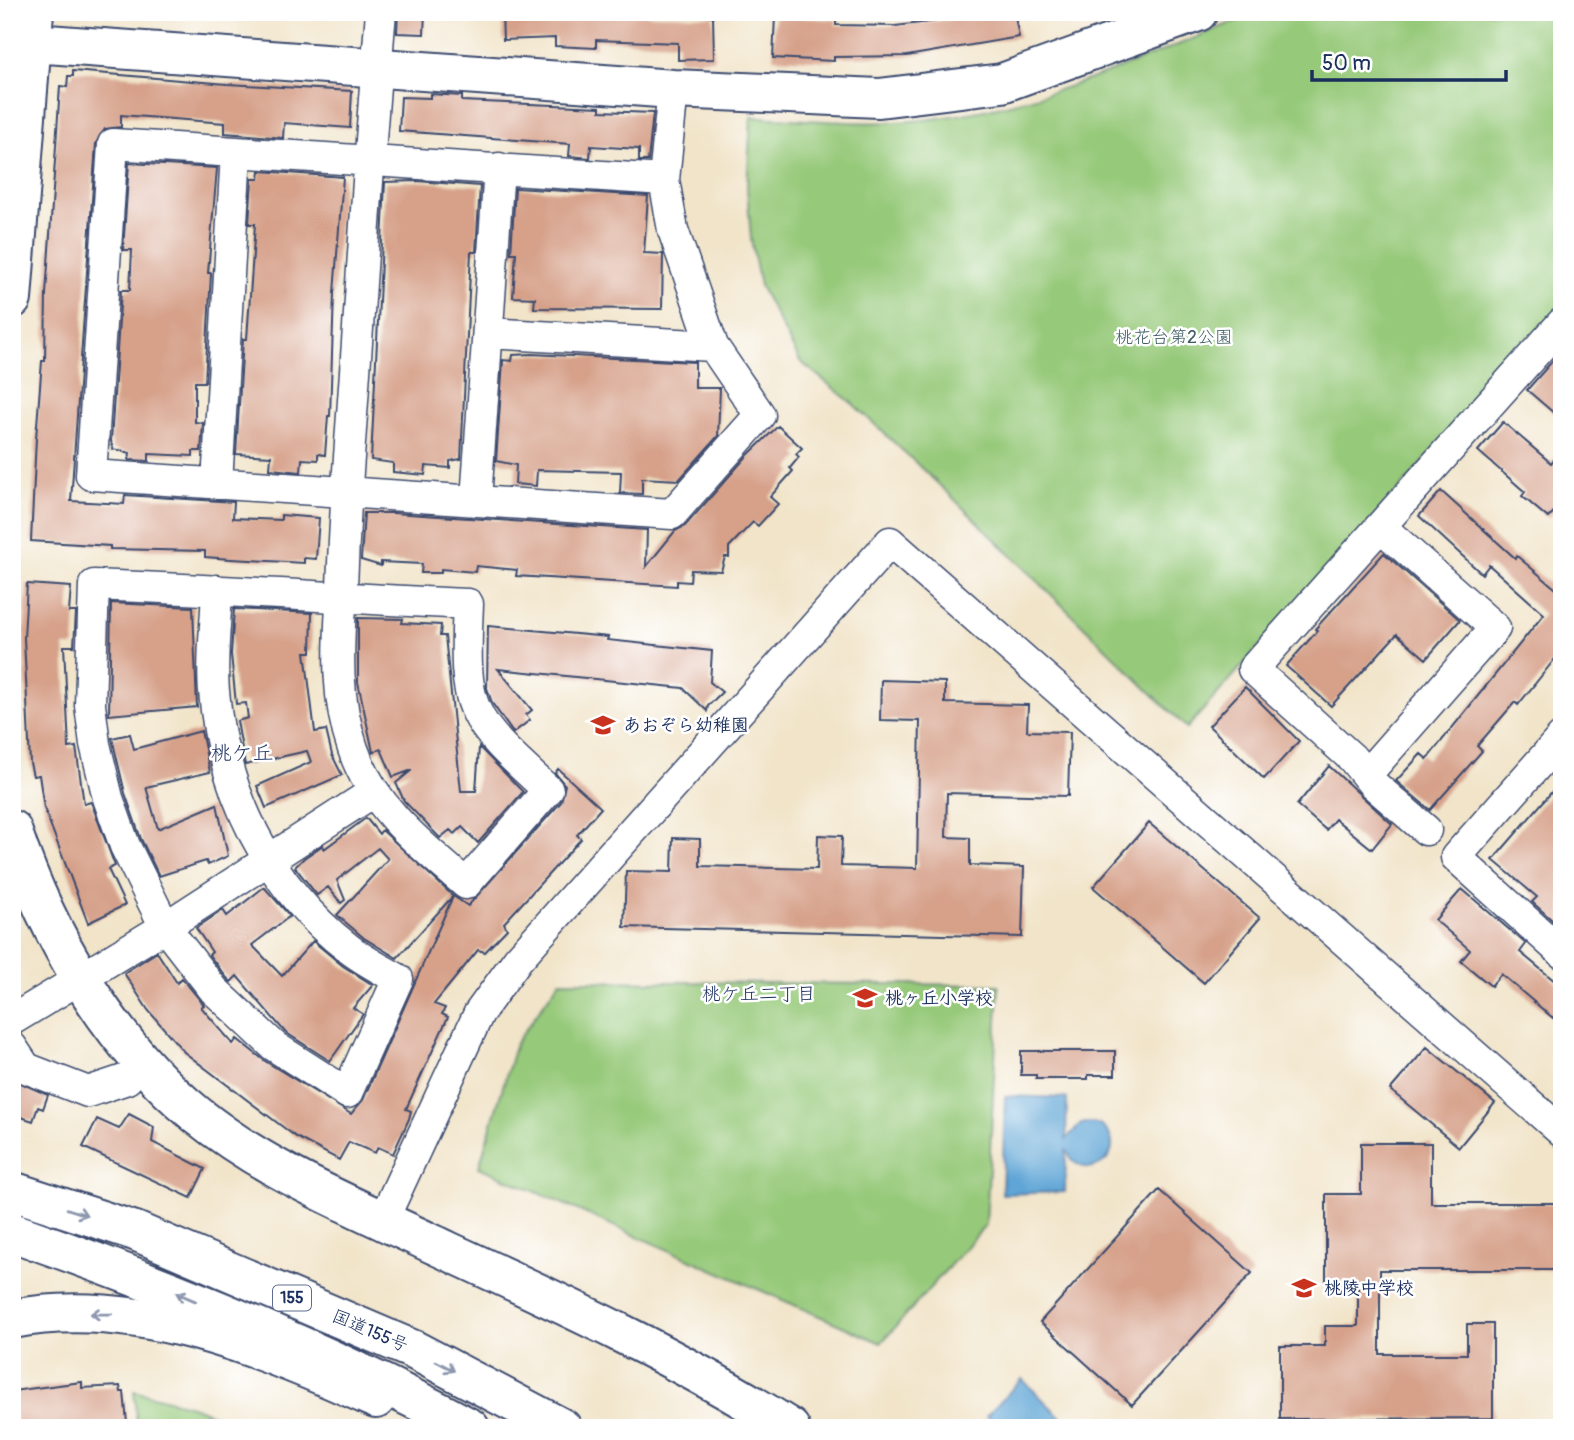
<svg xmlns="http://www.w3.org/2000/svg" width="1574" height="1440" font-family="Pangolin,'Klee One',sans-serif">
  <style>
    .green { fill: #96c979; stroke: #587c6c; stroke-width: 2 }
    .water { fill: #5fa5d5; stroke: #3d6a9a; stroke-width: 2 }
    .building { fill: #d6a089 }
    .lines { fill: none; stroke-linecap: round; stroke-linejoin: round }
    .street-casing { stroke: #3b4a6e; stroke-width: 33 }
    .secondary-casing { stroke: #3b4a6e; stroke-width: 42 }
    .highway-casing { stroke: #3b4a6e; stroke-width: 42 }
    .street { stroke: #fff; stroke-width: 30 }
    .secondary { stroke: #fff; stroke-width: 38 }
    .highway { stroke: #fff; stroke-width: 38 }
    .oneway { stroke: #8d97ae }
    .labels { text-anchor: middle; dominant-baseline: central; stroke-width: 5; stroke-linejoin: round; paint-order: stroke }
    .shield { fill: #fff; stroke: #5f6d8e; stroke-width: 2 }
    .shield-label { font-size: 16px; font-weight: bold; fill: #1b2f5e }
    .park-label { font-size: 18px; fill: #405d66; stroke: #fff }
    .poi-label { font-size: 18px; font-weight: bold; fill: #1b2f5e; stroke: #fff; text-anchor: start }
    .street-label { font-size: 18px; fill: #1b2f5e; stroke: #fff }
    .neighbourhood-label { font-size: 19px; fill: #1b2f5e; stroke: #fff }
    .quarter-label { font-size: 21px; fill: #1b2f5e; stroke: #fff }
  </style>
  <rect width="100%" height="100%" fill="#fff"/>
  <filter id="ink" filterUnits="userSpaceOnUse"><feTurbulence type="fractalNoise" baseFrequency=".0143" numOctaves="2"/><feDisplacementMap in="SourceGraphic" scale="14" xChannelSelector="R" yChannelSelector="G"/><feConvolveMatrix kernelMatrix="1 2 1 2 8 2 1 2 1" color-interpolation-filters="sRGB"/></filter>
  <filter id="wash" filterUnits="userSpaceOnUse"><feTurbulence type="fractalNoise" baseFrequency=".00686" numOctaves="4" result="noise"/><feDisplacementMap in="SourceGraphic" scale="28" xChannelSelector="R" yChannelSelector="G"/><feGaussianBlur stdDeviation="1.57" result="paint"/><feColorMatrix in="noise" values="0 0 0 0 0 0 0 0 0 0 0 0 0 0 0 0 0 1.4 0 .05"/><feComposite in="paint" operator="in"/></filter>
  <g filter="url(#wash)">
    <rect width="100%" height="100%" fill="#f1e4c9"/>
    <!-- green -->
    <path class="green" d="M1258,12H1533L1562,25V307L1187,728L949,494L853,404L800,361L760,286L751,239L747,187L751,117C810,119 872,127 931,119C1047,105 1151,55 1258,12Z
      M560,981L999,985L986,1225L881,1343L479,1167L516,1043Z
      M134,1391L195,1407L244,1428H137Z"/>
    <!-- water -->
    <path class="water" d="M1005,1096L1067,1098L1066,1139L1081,1124C1090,1122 1100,1122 1106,1130C1129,1157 1081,1188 1066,1149L1065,1192L1002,1194Z
      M1022,1379L1072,1428H1073H998L986,1416Z"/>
    <g id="blocks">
      <!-- building -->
      <path class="building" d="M398,12H425L424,34L397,33Z
        M502,12L713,16L714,59L678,60V43L596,40V48L555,46V38L503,40Z
        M984,12H1014L1019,37L907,56L834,57V61L773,58L775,16L836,20V25L895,26L963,18Z
        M73,71L227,84L352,91L350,128L284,123L283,138L225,133V123L121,115V127L105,129L96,143L71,501L124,504L125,495L234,502L233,518L281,520V515L319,518L316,559L304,558V563L231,559L205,557V551L110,549V546L31,541L36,438L42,361H45L46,294L60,86L67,87L68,76H73Z
        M430,94L462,96V101L600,107V111L653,113L648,161H639V149L591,146L590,158L569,156L570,144L399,131L401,97L430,98Z
        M129,163L217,168L208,273H211L205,382H195V422L203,423L201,451H193V456L149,454V461L129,460L130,453L113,449L111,441L121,290H130L132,250H123Z
        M260,171L343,177L334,293L330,416H328L325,455L318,454V460L302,459L301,472L270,469L271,456L236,454L243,339H247L255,224H249L252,179H259Z
        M417,181L480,186L476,252H471L461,459L450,461V468L426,466L425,475L393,472V463L371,460L385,182Z
        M515,188L648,196L644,253L663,254L662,309L534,308L535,298L513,297L516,253H511Z
        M1562,350V420L1527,390Z
        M531,354L695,362V388H720L718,436L679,480L642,478V494L620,493L621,472L537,470L536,486L515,484L516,465L496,461L503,360L512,361L513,355Z
        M1503,422L1551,463L1562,450V503L1548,518L1522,496L1525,492L1478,451Z
        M778,426L802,448L796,454L799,457L790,468L793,471L770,497L778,504L758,526L753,522L729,547V557H725L721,571L691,570L690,582L677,581V586L516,576L517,570L476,566L475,572L441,569V573H421L422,564L381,562V566L361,560L364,513H393L647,530L646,567L675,531L685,526L747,456Z
        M1441,491L1515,558L1517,556L1562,594V650L1518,705L1515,702L1477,746L1482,751L1430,810L1396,781L1421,754L1427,759L1544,614L1489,565L1482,574L1419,516Z
        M1384,553L1460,620L1426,659L1397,634L1331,706L1286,666L1317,631L1315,629Z
        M27,584L71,587L69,612H76L74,646H64L69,748L76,747L84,804L91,802L115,866L108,869L125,905L88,923L44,808L39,775L33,776L30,763L24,638Z
        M111,603L193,607L197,707L109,715Z
        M234,609L312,613L311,652H305L315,732L326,730L332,755L342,775L266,808L257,786L311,762L307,751L245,765L237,721L248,718L246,703L236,704L231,654Z
        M358,618L403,619L402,623L441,625L440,636H445L461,791H476L479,747L523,792L478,843L462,827L455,834L450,830L440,838L404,801L396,783L412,770L393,777L381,749L373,752L358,682Z
        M488,626L608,637L607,640L712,651L710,682L722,692L708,706L707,711L683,688L498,669L532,710L526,715L530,720L513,733L492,703L487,688Z
        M881,680L945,682V703L1028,705L1027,731L1070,732L1068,796L947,793L946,837L970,838V865L1024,867L1022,937L624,927L626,871L672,872L673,838L700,839V866L817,869L818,835L842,836L841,866L917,868L920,721L880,720Z
        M1245,687L1299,741L1264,779L1209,726Z
        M201,731L210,772L146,787L158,829L217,804L228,856L208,865L206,861L159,876L141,839L125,793L112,738L130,734L134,749Z
        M1329,766L1392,824L1372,849L1335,819L1326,830L1297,805Z
        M558,769L601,808L577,835L581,839L504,923L507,929L485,952L478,950L434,1004L445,1008L442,1014L448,1017L406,1109L411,1111L409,1119L393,1154L378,1147L375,1153L349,1142L339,1160L296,1137L184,1052L148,1010L124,973L157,952L177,983L182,978L204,1005L201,1007L233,1044L237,1039L265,1061L351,1114L363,1100L453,896L468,906L561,802L565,785L555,773Z
        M1562,780V929L1532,902L1537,897L1493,860Z
        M366,818L379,834L382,830L453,896L397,958L364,938L337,915L388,859L378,848L337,880L345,900L341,903L328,887L317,895L295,867L304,858L323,845L324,849Z
        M1149,823L1260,918L1204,983L1093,887Z
        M264,887L290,916L252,945L282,976L313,941L343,966L373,985L353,1008L363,1014L330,1061L285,1032L237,976L231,982L227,978L209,955L212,952L196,928L223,910L227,916Z
        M1462,889L1526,944L1520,952L1562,987V1008L1553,1018L1501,974L1491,986L1461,961L1470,950L1435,920Z
        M1427,1047L1495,1103L1459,1147L1390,1090Z
        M1021,1051H1115V1075H1088V1079H1036V1075H1021Z
        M12,1079L48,1095L43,1109L38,1107L33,1121L12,1114Z
        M129,1114L154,1127L152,1142L205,1169L191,1198L83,1147L97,1119L119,1129Z
        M1361,1143H1431V1203H1562V1270H1380V1354H1467V1324H1493V1418L1280,1419V1346H1325V1326H1358V1282H1326V1194H1361Z
        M1159,1190L1252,1273L1132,1405L1040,1322Z
        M82,1382V1388L120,1386L121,1392H124L127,1423L16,1428L12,1391Z"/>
    </g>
  </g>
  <g filter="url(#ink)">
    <use href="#blocks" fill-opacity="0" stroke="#3b4a6e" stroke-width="2"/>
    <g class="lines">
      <!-- street casing -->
      <g class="street-casing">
        <path id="street" d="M664,180L113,144L91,475L672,514L760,415L713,346L673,230L664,180L673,89
          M488,333L713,346
          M217,484L236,152
          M476,500L499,168
          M217,590C216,623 211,658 214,691C222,791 268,886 348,948C363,960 381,969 398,979L347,1093L274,1046L214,990L165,927L125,846L108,798L95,744L90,705L94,585C219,590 343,598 468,604C463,713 468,717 548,790L466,884C420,844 373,808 353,749C334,694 339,643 342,587C344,534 347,481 351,429C361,290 369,151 381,12
          M1562,737L1456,857L1562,953
          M1366,775L1495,628L1381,527
          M1426,830L1373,784L1352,758L1253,669L1562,323
          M12,1020L165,927L372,793
          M12,1047L26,1068L88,1092L127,1079
          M383,1220L479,1013L518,959L890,542L1562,1132"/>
      </g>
      <!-- secondary casing -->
      <g class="secondary-casing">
        <path id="secondary" d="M33,43L673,89L879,98L1002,83L1198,12
          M12,299L34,12
          M12,830C48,936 109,1043 197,1115C268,1172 351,1205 433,1244C554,1300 677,1356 790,1428
          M12,1319C138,1295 264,1349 376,1399"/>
      </g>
      <!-- highway casing -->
      <g class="highway-casing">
        <path id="highway" d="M12,1191L135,1231L414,1350L562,1428
          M12,1232C169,1287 324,1350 470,1428"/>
      </g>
      <!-- street -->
      <use href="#street" class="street"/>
      <!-- secondary -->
      <use href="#secondary" class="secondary"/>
      <!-- highway -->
      <use href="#highway" class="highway"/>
    </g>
    <!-- one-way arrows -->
    <defs><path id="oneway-shaft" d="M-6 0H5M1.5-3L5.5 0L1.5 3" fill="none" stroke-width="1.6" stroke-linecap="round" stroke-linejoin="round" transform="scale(1.75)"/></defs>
    <g class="oneway">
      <use href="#oneway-shaft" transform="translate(77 1212) rotate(18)"/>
      <use href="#oneway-shaft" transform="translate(186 1297) rotate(-157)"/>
      <use href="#oneway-shaft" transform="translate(101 1314) rotate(-179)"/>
      <use href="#oneway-shaft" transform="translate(445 1366) rotate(28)"/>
    </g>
  </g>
  <!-- icons -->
  <defs>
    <g id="school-bare" transform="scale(1.89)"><path d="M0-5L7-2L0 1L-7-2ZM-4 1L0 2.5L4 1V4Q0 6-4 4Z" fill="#c8321e" stroke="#fff" stroke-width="2.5" paint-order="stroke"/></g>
  </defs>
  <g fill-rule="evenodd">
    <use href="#school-bare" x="603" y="725"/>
    <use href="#school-bare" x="865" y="998"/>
    <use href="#school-bare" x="1304" y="1288"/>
  </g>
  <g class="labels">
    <!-- shield labels -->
    <rect class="shield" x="273" y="1285.5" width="38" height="25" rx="5"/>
    <g class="shield-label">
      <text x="292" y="1298">155</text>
    </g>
    <!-- park labels -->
    <g class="park-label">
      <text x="1174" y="337">桃花台第2公園</text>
    </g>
    <!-- poi labels -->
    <g class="poi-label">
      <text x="623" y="725">あおぞら幼稚園</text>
      <text x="885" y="998">桃ヶ丘小学校</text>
      <text x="1324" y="1288">桃陵中学校</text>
    </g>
    <!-- street labels -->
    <g class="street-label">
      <text transform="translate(370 1331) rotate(23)">国道155号</text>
    </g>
    <!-- neighbourhood labels -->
    <g class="neighbourhood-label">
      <text x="759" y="994">桃ケ丘二丁目</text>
    </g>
    <!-- quarter labels -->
    <g class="quarter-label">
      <text x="242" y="753">桃ケ丘</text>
    </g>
  </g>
  <!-- margin -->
  <rect width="1574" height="1440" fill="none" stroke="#fff" stroke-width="42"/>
  <!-- scale -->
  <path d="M1312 70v10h194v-10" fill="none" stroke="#1b2f5e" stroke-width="3.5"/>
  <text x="1322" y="70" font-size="21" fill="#1b2f5e" stroke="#ffffff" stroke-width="5" paint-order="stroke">50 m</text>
</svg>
